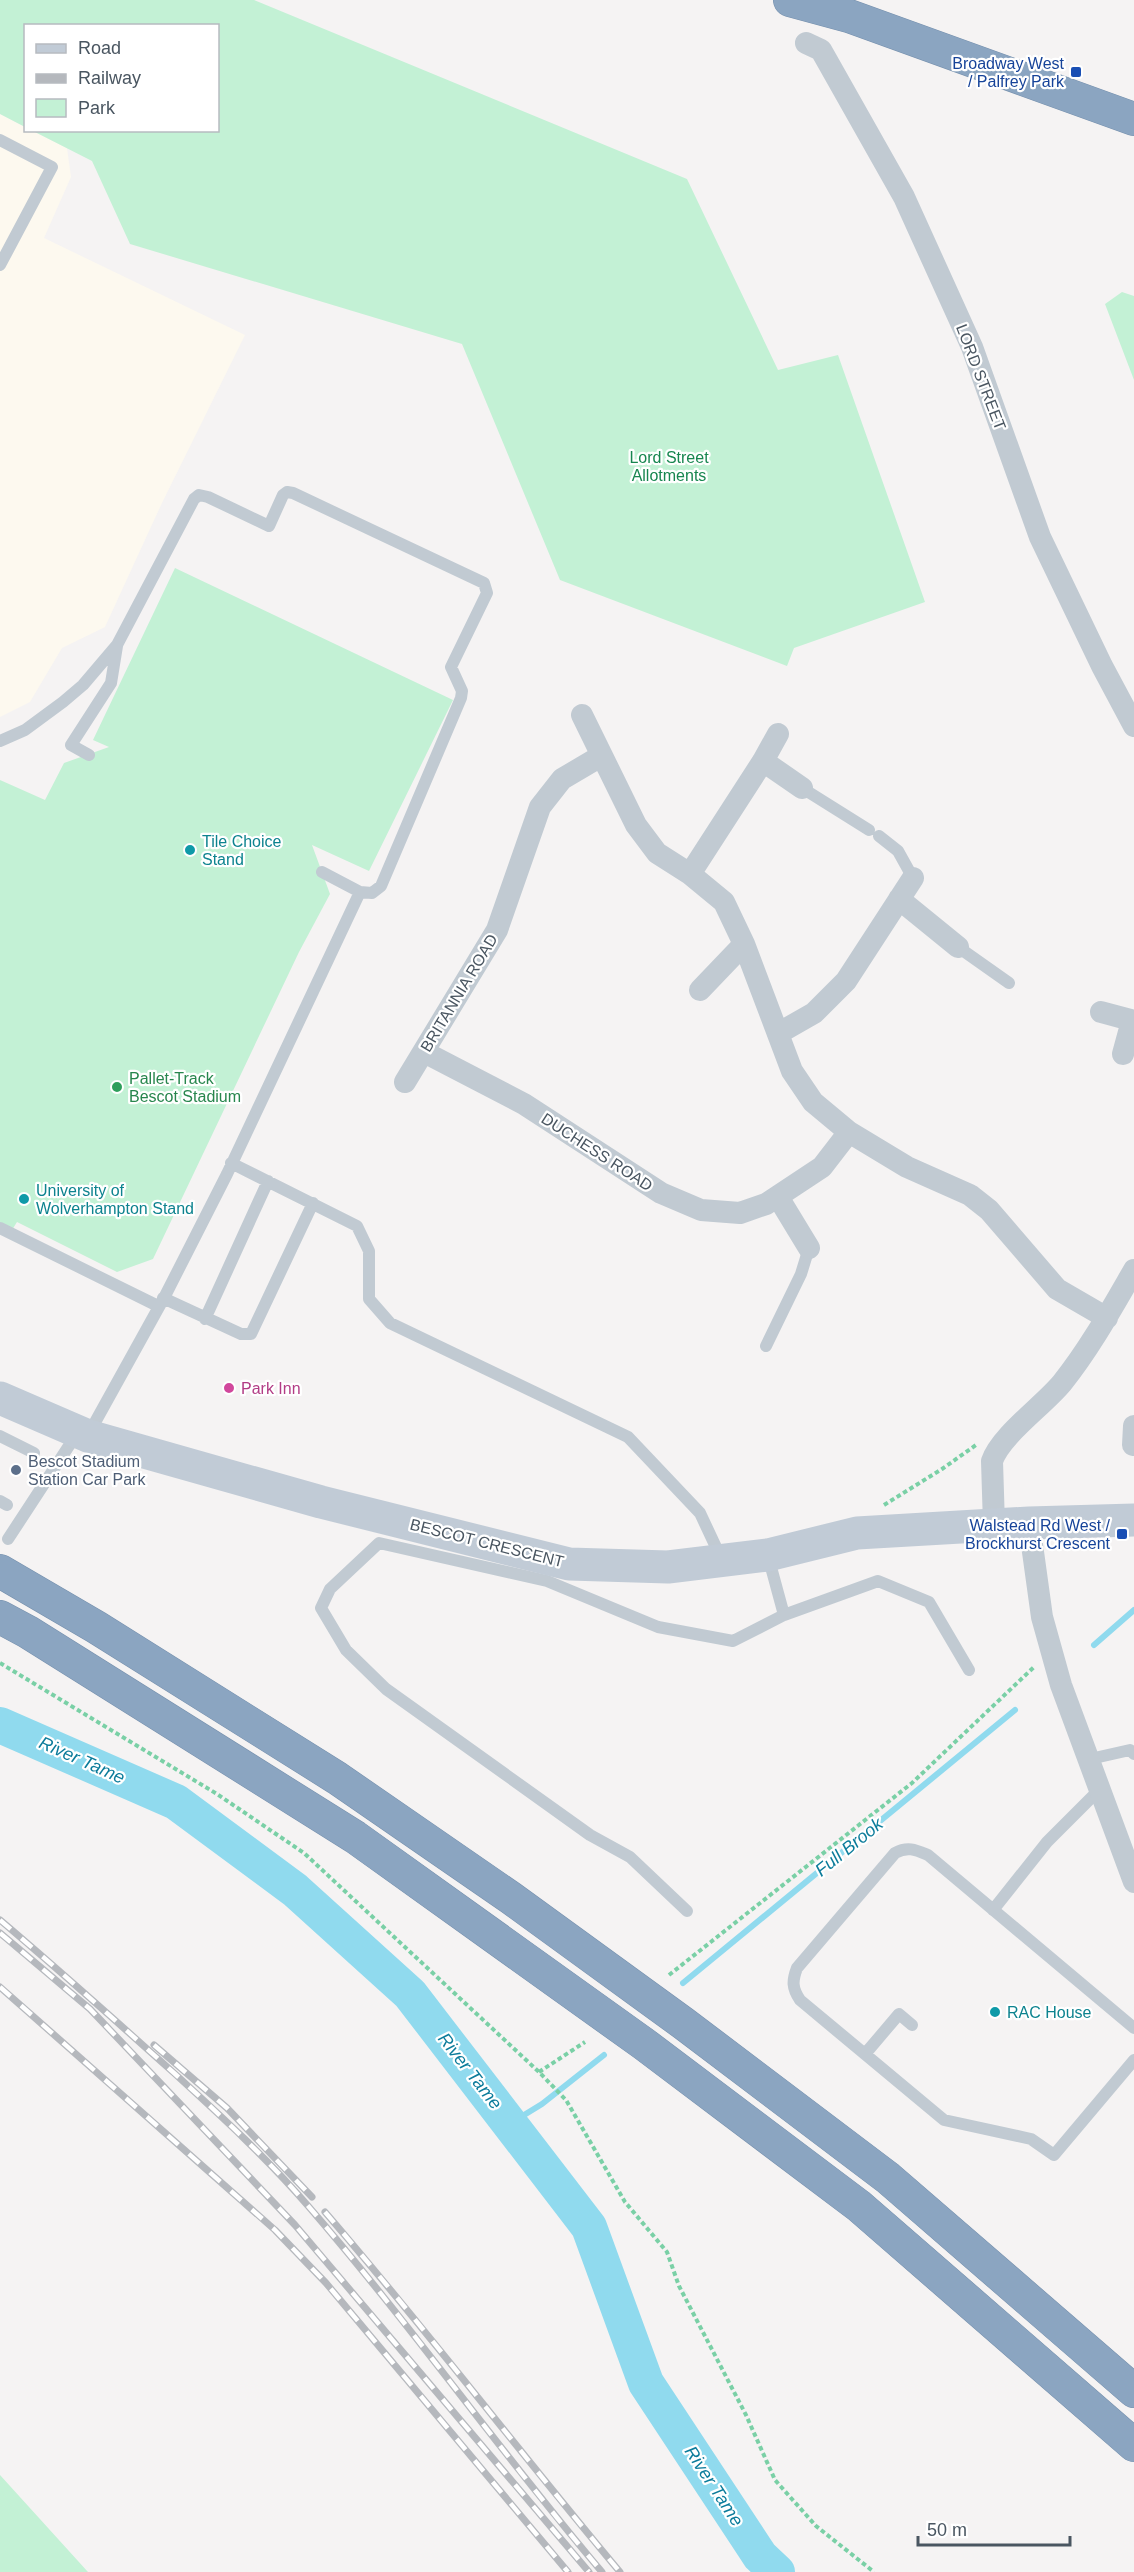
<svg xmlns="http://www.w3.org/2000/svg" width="1134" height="2572" font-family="Helvetica,sans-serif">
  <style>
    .commercial { fill: #fdf9ef }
    .green { fill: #c3f1d5 }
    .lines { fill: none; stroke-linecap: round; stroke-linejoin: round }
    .stream { stroke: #90daee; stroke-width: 6 }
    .river { stroke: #90daee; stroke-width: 36 }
    .highway-casing { stroke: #7690ad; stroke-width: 34 }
    .path { stroke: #7ad0a6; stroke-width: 4; stroke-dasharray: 4.5 3; stroke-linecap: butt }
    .lane { stroke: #c1cad2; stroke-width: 12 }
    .street { stroke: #c1cad2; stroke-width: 22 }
    .secondary { stroke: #c1cbd6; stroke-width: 33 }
    .highway { stroke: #8ba5c1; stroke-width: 33 }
    .rail-casing { stroke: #b5b8bd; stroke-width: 7 }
    .rail { stroke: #fff; stroke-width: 4.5; stroke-dasharray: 14; stroke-linecap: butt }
    .transit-dot { fill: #1a4fb4; stroke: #fff; stroke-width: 2 }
    .culture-dot { fill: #0f9aa8; stroke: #fff; stroke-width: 2 }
    .leisure-dot { fill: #2e9e5b; stroke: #fff; stroke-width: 2 }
    .hotel-dot { fill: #d1479c; stroke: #fff; stroke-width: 2 }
    .service-dot { fill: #5c6f8a; stroke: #fff; stroke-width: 2 }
    .labels { text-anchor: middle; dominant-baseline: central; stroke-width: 4.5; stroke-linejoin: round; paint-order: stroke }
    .transit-label { font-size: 16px; fill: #164399; stroke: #fff; text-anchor: end }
    .street-label { font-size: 16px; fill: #4a5661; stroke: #fff }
    .park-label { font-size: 16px; fill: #17864f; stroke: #fff }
    .culture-label { font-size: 16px; fill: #0d838f; stroke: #fff; text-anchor: start }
    .leisure-label { font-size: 16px; fill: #27864d; stroke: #fff; text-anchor: start }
    .hotel-label { font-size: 16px; fill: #b23c85; stroke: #fff; text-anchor: start }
    .service-label { font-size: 16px; fill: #4e5e75; stroke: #fff; text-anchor: start }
    .water-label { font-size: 18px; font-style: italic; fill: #0c7c9b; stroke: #fff }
  </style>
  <rect width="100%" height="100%" fill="#f5f3f3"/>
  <!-- commercial -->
  <path class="commercial" d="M0,114L25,127L26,130L33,131L67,148L71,177L44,238L245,335L161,505L105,627L62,648L30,702L0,717Z"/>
  <!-- green -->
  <path class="green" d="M0,0H254L687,179L778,370L838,355L925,602L794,648L787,666L560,580L462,344L130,244L92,161L33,131L218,130V26H26L25,127L0,114Z
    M1122,292L1134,296V380L1105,304Z
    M175,568L453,700L369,871L312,845L330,894L299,952L153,1259L117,1272L17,1222L12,1230L0,1225V780L45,800L64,763L109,747L93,740Z
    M0,2475L88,2572H0Z"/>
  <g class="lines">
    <!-- stream -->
    <path class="stream" d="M1094,1645L1134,1610
      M683,1983L1015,1710
      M511,2123L542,2104L604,2055"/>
    <!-- river -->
    <path class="river" d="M0,1725L176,1802L295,1890L410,1994L589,2227L646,2383L760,2556L777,2572"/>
    <!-- highway casing -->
    <g class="highway-casing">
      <path id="highway" d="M790,0L849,16L1134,119
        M0,1571L96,1627L337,1778L511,1898L683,2023L888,2178L1134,2391
        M0,1617L28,1632L355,1837L644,2044L859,2206L1134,2445"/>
    </g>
    <!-- path -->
    <path class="path" d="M884,1505L942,1469L976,1445
      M0,1663L217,1794L304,1853L539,2072L566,2100L625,2202L667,2252L679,2286L746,2415L775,2480L816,2526L874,2572
      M669,1975L912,1783L1034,1667
      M539,2072L585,2042"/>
    <!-- lane -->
    <path class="lane" d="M0,140L52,167L0,265
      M0,741L25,730L63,702L83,685L117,645L194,499L199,495L208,497L269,526L283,495L287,492L293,493L484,583L487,593L451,667L462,691L461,698L381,886L372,893L360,892
      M89,755L71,745L111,683L117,646
      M802,788L869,830
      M879,836L898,851L913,878
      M958,947L1009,983
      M231,1163L357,1226L369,1251V1299L390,1323L628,1437L700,1513L722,1560
      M0,1228L158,1306
      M163,1298L241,1334H251L313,1203
      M205,1319L268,1181
      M766,1346L801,1274L809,1248
      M88,1435L165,1296L227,1174L360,892L322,872
      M0,1436L34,1453
      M0,1501L7,1505
      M8,1539L78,1432
      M768,1556L784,1615L878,1581L929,1602L969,1670
      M1090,1759L1130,1750L1134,1754
      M993,1910L1047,1842L1099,1790
      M687,1911L630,1857L590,1835L386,1689L346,1650L321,1608L330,1589L379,1543L547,1581L658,1627L733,1641L784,1615
      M1134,2028L928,1855C916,1850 908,1846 895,1853L797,1968C792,1981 792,1988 800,2000L944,2120L1031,2139L1054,2155L1134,2060
      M865,2054L899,2014L912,2025"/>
    <!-- street -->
    <path class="street" d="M806,43L821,50L904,197L972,347L1040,537L1102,666L1134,726
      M582,715L636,825L657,853L690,874L724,902L744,944L792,1071L813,1102L849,1132L907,1167L970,1195L989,1210L1057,1289L1107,1318
      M763,761L802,788
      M690,874L763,761L778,734
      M899,899L958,947
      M700,990L744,944
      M1101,1012L1134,1021
      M779,1033L814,1013L846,981L913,878
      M424,1052L524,1104L661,1193L701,1210L740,1213L766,1204L822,1167L849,1132
      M1123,1054L1132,1021
      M405,1082L497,930L540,807L562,779L601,756
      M778,1197L809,1248
      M1133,1445L1134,1426
      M1029,1523L1042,1617L1061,1685L1134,1882
      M994,1525L992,1461C1001,1435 1043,1406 1062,1383C1090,1348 1112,1308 1134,1270"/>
    <!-- secondary -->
    <path class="secondary" d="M0,1398L88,1436L321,1502L569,1564L668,1567L768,1555L857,1533L1029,1523L1134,1520"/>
    <!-- highway -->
    <use href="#highway" class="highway"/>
    <!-- rail casing -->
    <g class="rail-casing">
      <path id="rail" d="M0,1920C59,1970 116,2021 174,2073C221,2116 268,2159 309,2207C411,2325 501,2453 602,2572
        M0,1933L90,2009L295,2225L589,2572
        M0,1987L275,2230L326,2283L568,2572
        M154,2045L227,2108L312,2197
        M325,2212C427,2330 520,2453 620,2572"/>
    </g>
    <!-- rail -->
    <use href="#rail" class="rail"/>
  </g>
  <!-- markers -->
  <g class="transit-dot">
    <rect x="1070" y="66" width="12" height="12" rx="3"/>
    <rect x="1116" y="1528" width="12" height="12" rx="3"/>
  </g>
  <g class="culture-dot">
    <circle cx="190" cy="850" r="6"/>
    <circle cx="24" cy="1199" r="6"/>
    <circle cx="995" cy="2012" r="6"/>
  </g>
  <circle class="leisure-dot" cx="117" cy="1087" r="6"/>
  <circle class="hotel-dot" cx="229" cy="1388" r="6"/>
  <circle class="service-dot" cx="16" cy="1470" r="6"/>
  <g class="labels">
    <!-- transit labels -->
    <g class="transit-label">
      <text x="1064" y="63">Broadway West<tspan x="1064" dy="18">/ Palfrey Park</tspan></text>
      <text x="1110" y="1525">Walstead Rd West /<tspan x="1110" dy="18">Brockhurst Crescent</tspan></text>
    </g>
    <!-- street labels -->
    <g class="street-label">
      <text transform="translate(981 377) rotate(69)">LORD STREET</text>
      <text transform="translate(459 993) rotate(-59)">BRITANNIA ROAD</text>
      <text transform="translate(597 1152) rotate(33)">DUCHESS ROAD</text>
      <text transform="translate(487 1543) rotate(14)">BESCOT CRESCENT</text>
    </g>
    <!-- park labels -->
    <g class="park-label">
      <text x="669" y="457">Lord Street<tspan x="669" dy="18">Allotments</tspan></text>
    </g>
    <!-- culture labels -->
    <g class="culture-label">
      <text x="202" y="841">Tile Choice<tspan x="202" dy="18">Stand</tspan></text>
      <text x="36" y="1190">University of<tspan x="36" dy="18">Wolverhampton Stand</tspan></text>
      <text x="1007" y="2012">RAC House</text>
    </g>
    <!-- leisure labels -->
    <g class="leisure-label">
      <text x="129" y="1078">Pallet-Track<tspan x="129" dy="18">Bescot Stadium</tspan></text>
    </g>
    <!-- hotel labels -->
    <g class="hotel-label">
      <text x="241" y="1388">Park Inn</text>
    </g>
    <!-- service labels -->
    <g class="service-label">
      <text x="28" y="1461">Bescot Stadium<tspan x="28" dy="18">Station Car Park</tspan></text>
    </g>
    <!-- water labels -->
    <g class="water-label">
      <text transform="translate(82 1760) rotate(24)">River Tame</text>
      <text transform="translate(849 1847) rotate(-39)">Full Brook</text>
      <text transform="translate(470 2071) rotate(52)">River Tame</text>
      <text transform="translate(714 2486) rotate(57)">River Tame</text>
    </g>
  </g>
  <!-- legend -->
  <rect x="24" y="24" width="195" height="108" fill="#ffffff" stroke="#b7bbc0" stroke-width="1.5"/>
  <rect x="36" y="44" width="30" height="9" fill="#c1cbd6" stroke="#b7bbc0" stroke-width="1.5"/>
  <text x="78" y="54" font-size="18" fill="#4a5661">Road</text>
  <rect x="36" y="74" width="30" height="9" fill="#b5b8bd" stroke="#b7bbc0" stroke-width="1.5"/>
  <text x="78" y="84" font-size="18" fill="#4a5661">Railway</text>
  <rect x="36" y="99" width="30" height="18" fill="#c3f1d5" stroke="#b7bbc0" stroke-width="1.5"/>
  <text x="78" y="114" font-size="18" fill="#4a5661">Park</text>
  <!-- scale -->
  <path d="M918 2536v9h152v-9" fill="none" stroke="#4a5661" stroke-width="3"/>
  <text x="927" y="2536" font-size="18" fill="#4a5661" stroke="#ffffff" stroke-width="4.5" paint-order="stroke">50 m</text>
</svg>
